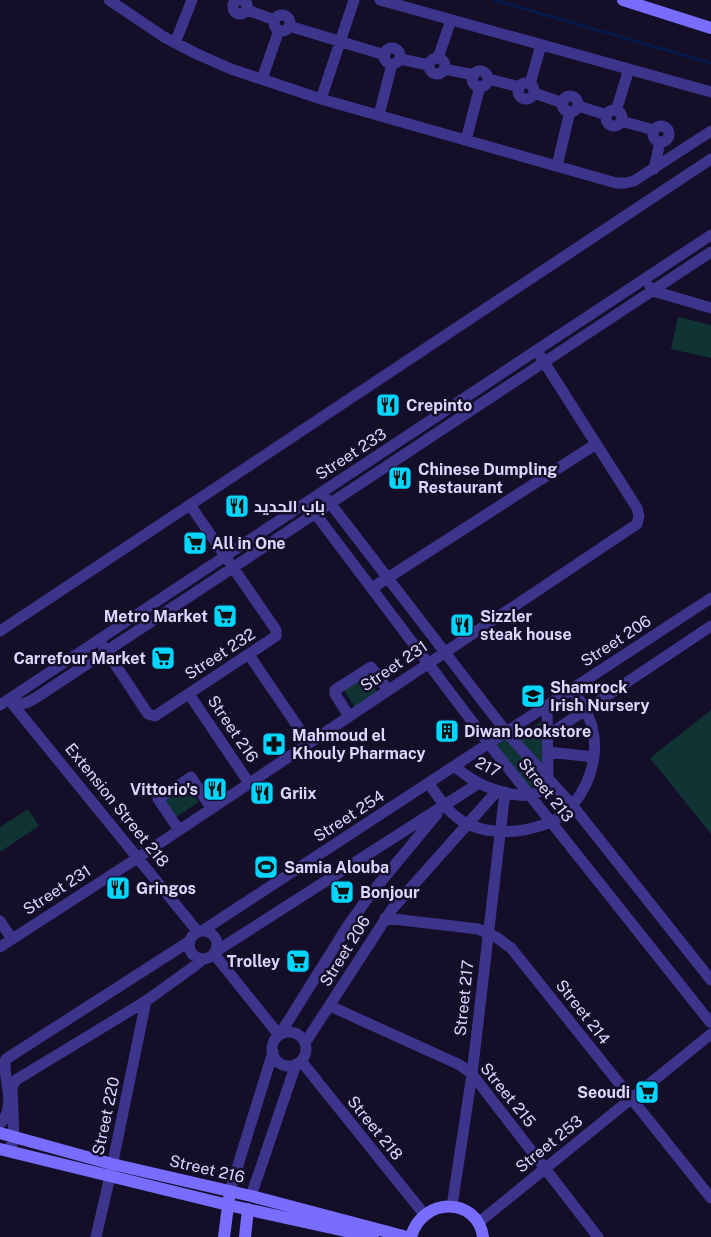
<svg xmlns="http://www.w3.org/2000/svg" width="711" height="1237" font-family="'Public Sans',Cairo,sans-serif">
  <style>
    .green { fill: #103334 }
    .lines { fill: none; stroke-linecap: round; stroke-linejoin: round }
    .stream { stroke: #051a4a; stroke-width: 3 }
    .street { stroke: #3d348c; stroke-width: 11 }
    .secondary { stroke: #796dff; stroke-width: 12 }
    .labels { text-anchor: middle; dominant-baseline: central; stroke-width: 5; stroke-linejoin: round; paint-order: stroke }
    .poi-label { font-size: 16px; font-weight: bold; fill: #ddd6ff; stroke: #140e29; text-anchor: start }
    .street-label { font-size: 16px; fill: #ddd6ff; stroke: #140e29 }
  </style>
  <rect width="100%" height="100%" fill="#140e29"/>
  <!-- green -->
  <path class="green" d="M678,317L711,325V358L671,349Z
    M365,673L378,693L355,708L343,688Z
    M711,710V834L650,758Z
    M540,722L542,723L545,771L517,737Z
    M507,737L545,779L544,784L529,792L495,746Z
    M186,783L199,802L176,817L163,798Z
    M28,809L39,826L0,852V827Z"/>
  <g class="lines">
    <!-- stream -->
    <path class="stream" d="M494,0L711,63"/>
    <!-- street -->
    <path class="street" d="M109,0L164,37L197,54L231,69L321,99L616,183H625L634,181L711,131
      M237,0L233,4C231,17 248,18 247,4L242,0
      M380,0L711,92
      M247,10L275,20
      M274 23a8 8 0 1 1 16 0a8 8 0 1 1-16 0Z
      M289,26L385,55
      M175,43L192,0
      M384 56a8 8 0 1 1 16 0a8 8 0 1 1-16 0Z
      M438,58L451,20
      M429 66a8 8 0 1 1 16 0a8 8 0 1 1-16 0Z
      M400,59L429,65
      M444,69L474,75
      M472 79a8 8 0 1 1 16 0a8 8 0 1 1-16 0Z
      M262,79L279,30
      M488,79L520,87
      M518 91a8 8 0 1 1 16 0a8 8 0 1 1-16 0Z
      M530,84L541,45
      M534,93L563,103
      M562 104a8 8 0 1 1 16 0a8 8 0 1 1-16 0Z
      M321,99L354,0
      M578,106L607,115
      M606 118a8 8 0 1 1 16 0a8 8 0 1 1-16 0Z
      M616,111L629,69
      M379,115L392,64
      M621,121L654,130
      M653 134a8 8 0 1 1 16 0a8 8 0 1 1-16 0Z
      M466,140L480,86
      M557,166L570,111
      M654,169L660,142
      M650,287L653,291L711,308
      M327,499L507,733L572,805L711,980
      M311,508L489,744L710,1022
      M372,588L596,444
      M0,631L711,159
      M103,646L148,714L155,716L276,636V630L190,505
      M249,655L309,743
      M189,694L249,783
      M9,700C21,706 26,704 37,697L711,252
      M10,701L198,932
      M0,705L711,235
      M349,716L335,694V690L371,667L388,690
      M548,735L711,626
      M548,752L594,757
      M455,767C462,772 469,778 477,782C495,792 543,808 548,778L547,706
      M429,784C440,799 450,816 468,824C484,832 506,833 524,830C538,827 554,823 565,813C589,790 600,757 592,726C588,712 580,701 572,689
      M179,830L158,799L191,777L211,808
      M385,918L478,929L496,937L511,948L711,1198
      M0,921L12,939
      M202,931L711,598
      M189 945a14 14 0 1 1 28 0a14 14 0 1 1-28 0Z
      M0,947L139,857L637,524L639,516L637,508L537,351
      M215,952L479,783
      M214,954L279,1035
      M330,1006L460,1065L472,1074L598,1237
      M272 1049a17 17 0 1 1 34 0a17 17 0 1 1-34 0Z
      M280,1034L347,927L369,896L437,814
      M305,1043L392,909L497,791
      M301,1061L424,1214
      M0,1124C19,1106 0,1071 6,1059L190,941
      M6,1150L11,1146L14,1140L12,1087L16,1080L146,1001L196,965L203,959
      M230,1191L273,1052
      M251,1196L296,1064
      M452,1206L472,1074L505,792
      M478,1223L711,1034
      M96,1237L110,1176L146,1001"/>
    <!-- secondary -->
    <path class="secondary" d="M623,0L711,28
      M0,1133L112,1164L251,1196L407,1237
      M0,1149L228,1205L373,1237
      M224,1237L229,1198
      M245,1237L248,1209
      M411,1237C422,1196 478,1197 483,1237"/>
  </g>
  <!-- icons -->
  <defs>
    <g id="restaurant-square" transform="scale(1.25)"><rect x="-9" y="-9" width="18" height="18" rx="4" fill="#02d6ff" stroke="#140e29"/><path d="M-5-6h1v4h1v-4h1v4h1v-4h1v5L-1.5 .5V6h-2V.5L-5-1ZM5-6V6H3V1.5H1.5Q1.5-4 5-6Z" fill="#111"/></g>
    <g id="supermarket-square" transform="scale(1.25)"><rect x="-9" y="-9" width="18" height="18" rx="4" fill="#02d6ff" stroke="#140e29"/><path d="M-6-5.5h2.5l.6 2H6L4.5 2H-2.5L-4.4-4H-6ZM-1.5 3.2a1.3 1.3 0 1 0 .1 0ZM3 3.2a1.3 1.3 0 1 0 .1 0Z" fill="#111"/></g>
    <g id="school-square" transform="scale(1.25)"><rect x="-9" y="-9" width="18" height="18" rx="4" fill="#02d6ff" stroke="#140e29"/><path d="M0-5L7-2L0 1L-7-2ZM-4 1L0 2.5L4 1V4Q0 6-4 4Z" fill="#111"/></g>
    <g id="building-square" transform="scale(1.25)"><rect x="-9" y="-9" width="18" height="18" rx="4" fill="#02d6ff" stroke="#140e29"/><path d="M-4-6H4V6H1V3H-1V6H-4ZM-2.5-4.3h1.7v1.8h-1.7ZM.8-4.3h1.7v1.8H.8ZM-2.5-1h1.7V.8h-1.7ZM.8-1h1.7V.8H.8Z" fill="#111"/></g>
    <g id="pharmacy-square" transform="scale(1.25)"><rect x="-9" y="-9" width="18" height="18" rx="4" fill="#02d6ff" stroke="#140e29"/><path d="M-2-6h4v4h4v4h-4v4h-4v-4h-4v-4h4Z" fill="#111"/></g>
    <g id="stadium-square" transform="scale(1.25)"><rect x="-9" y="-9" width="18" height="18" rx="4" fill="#02d6ff" stroke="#140e29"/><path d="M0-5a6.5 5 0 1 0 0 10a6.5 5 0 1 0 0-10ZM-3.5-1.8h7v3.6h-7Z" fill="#111"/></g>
  </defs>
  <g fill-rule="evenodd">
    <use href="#restaurant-square" x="388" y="405"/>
    <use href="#restaurant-square" x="400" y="478"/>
    <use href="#restaurant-square" x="237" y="506"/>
    <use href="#supermarket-square" x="195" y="543"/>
    <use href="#supermarket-square" x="225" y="616"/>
    <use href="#restaurant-square" x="462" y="625"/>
    <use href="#supermarket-square" x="163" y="658"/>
    <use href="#school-square" x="533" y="696"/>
    <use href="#building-square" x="447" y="731"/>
    <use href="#pharmacy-square" x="274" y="744"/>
    <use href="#restaurant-square" x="215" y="789"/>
    <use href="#restaurant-square" x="262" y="793"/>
    <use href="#stadium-square" x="266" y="867"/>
    <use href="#restaurant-square" x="118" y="888"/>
    <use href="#supermarket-square" x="342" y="892"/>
    <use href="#supermarket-square" x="298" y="961"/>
    <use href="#supermarket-square" x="647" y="1092"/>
  </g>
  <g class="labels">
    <!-- poi labels -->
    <g class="poi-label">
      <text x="406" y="405">Crepinto</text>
      <text x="418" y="469">Chinese Dumpling<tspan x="418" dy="18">Restaurant</tspan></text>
      <text x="254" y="506">باب الحديد</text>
      <text x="212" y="543">All in One</text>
      <text x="208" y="616" text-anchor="end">Metro Market</text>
      <text x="480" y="616">Sizzler<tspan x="480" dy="18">steak house</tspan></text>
      <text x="146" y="658" text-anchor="end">Carrefour Market</text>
      <text x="550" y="687">Shamrock<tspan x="550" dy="18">Irish Nursery</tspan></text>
      <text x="464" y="731">Diwan bookstore</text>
      <text x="292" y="735">Mahmoud el<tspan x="292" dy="18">Khouly Pharmacy</tspan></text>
      <text x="198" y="789" text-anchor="end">Vittorio's</text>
      <text x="280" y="793">Griix</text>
      <text x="284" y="867">Samia Alouba</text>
      <text x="136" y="888">Gringos</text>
      <text x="360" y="892">Bonjour</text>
      <text x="280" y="961" text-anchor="end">Trolley</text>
      <text x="630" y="1092" text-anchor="end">Seoudi</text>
    </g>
    <!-- street labels -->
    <g class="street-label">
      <text transform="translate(351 454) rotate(-33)">Street 233</text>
      <text transform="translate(616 641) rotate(-33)">Street 206</text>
      <text transform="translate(220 654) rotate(-33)">Street 232</text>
      <text transform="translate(394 666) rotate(-34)">Street 231</text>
      <text transform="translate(233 729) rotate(56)">Street 216</text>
      <text transform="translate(488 767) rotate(27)">217</text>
      <text transform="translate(546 790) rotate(51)">Street 213</text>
      <text transform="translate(117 805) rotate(51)">Extension Street 218</text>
      <text transform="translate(349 816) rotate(-33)">Street 254</text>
      <text transform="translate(57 890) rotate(-33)">Street 231</text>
      <text transform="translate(345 951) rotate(-58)">Street 206</text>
      <text transform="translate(464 998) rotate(-84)">Street 217</text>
      <text transform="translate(583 1012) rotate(52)">Street 214</text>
      <text transform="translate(508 1095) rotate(51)">Street 215</text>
      <text transform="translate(106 1116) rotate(-78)">Street 220</text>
      <text transform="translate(375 1128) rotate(51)">Street 218</text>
      <text transform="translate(549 1144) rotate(-39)">Street 253</text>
      <text transform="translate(207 1169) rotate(13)">Street 216</text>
    </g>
  </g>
</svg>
